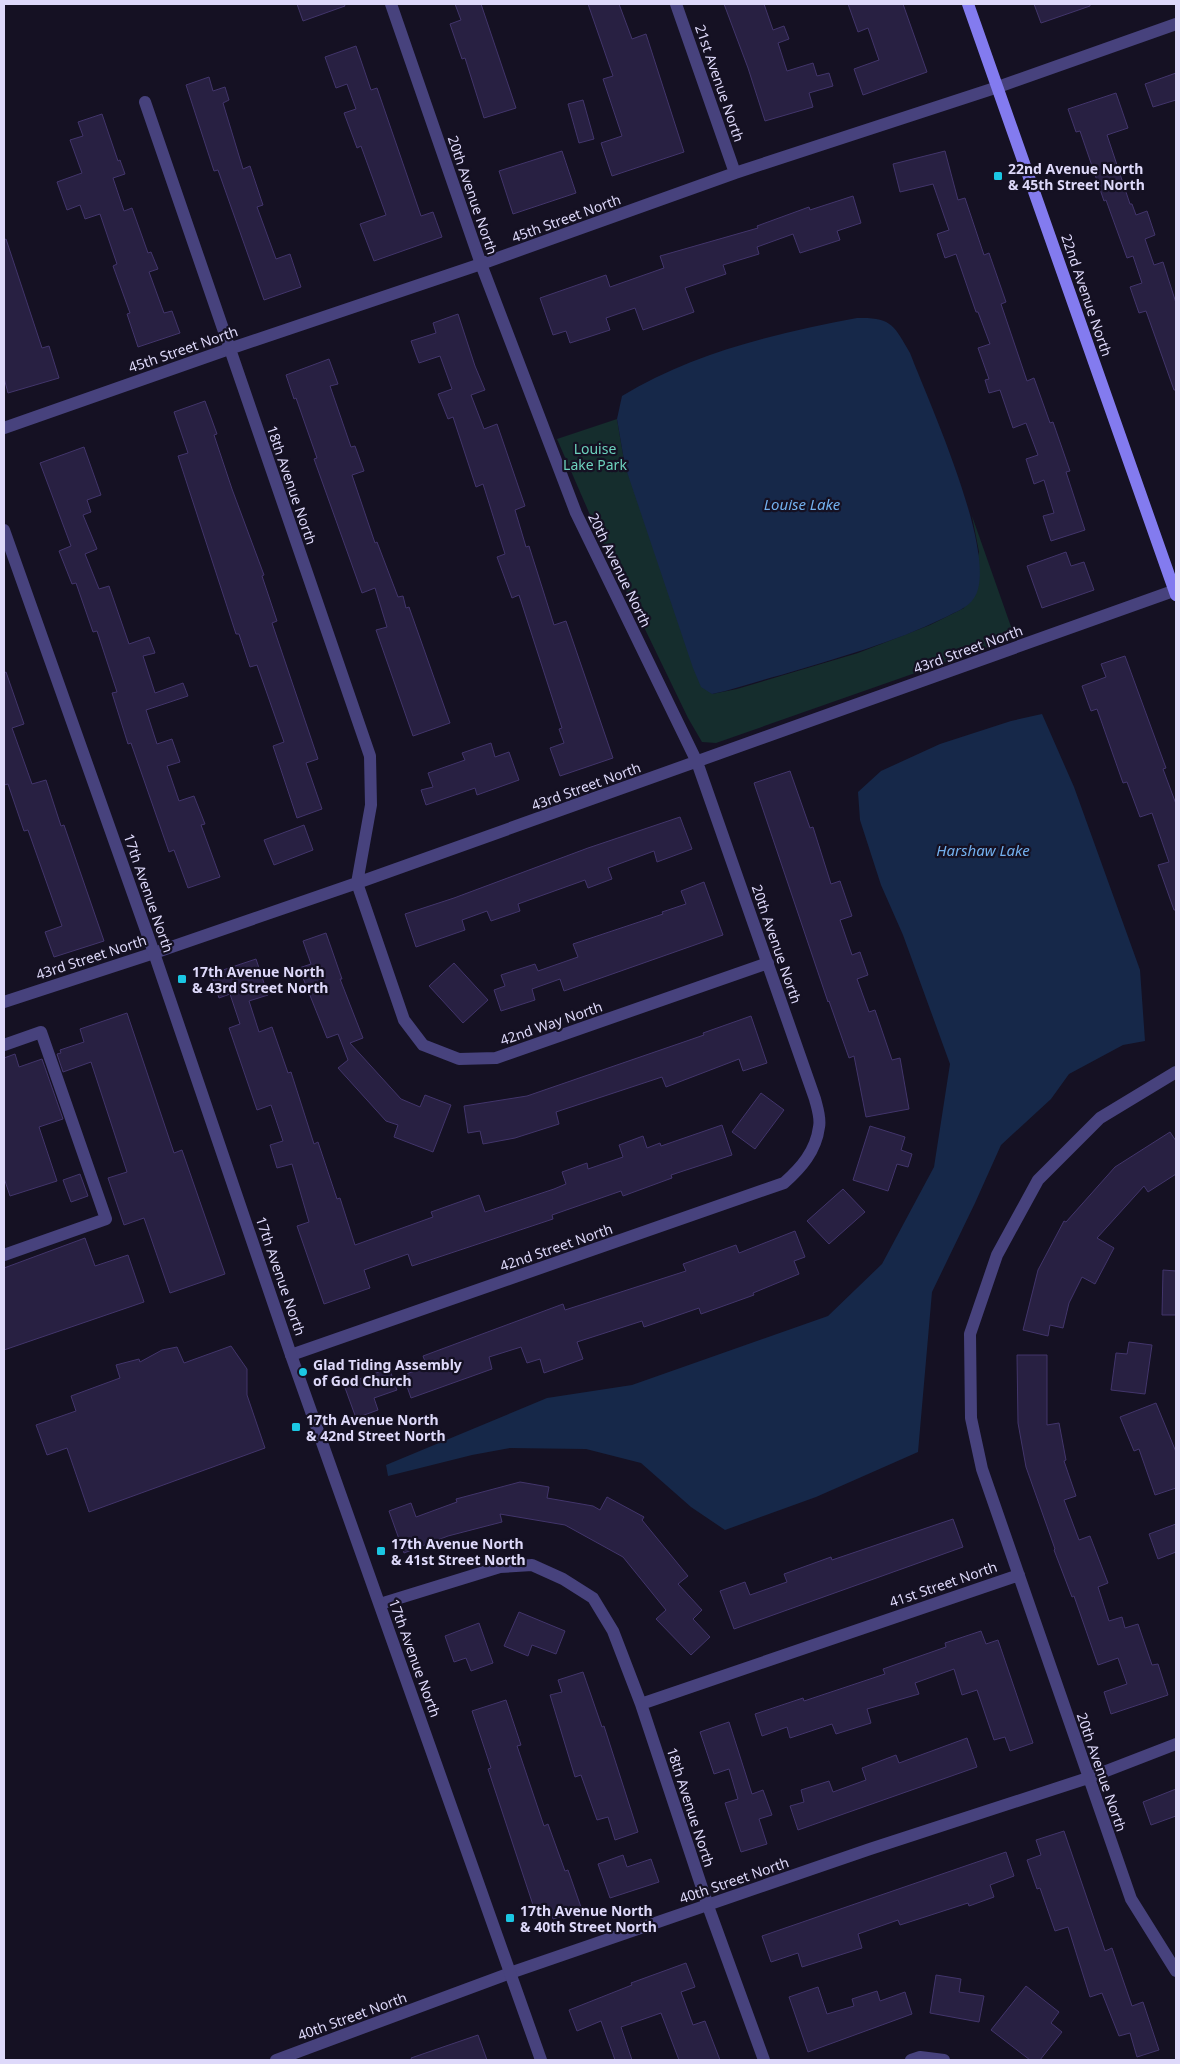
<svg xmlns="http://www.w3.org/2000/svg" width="1180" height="2064" font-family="'Noto Sans',sans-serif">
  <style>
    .green { fill: #152d2d }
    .water { fill: #162849 }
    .building { fill: #282042; stroke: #42356b }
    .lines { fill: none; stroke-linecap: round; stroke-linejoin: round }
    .minor { stroke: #47427d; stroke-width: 12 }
    .tertiary { stroke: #47427d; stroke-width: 12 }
    .secondary { stroke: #837bef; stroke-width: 12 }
    .poi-dot { fill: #1bc7e3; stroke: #151123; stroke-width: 2 }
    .labels { text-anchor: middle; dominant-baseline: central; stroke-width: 4.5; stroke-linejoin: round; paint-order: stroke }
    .street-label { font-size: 14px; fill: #ded9fa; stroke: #151123 }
    .poi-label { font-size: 14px; font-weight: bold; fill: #ded9fa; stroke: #151123; text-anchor: start }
    .park-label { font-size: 14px; fill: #6dd2bd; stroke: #151123 }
    .water-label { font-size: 15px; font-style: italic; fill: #73b0ee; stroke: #151123 }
  </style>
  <rect width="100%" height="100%" fill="#151123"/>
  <!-- green -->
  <path class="green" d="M617,419L625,466L712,694L737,689L858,653L930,625L964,608L979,552L972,516L1015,638L716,743L702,742L688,718L594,524L557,439Z"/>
  <!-- water -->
  <path class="water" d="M857,318C891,317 894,325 910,353C927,398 1001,559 974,598C968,608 955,612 946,617C893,643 837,658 781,675C758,681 736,689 712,694L701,687L693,668L625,466L617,419L622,396C692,353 777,333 857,318Z
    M1042,714L1074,787L1140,970L1145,1041L1123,1045L1069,1074L1051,1099L1001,1145L975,1203L932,1292L918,1452L816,1497L725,1530L691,1507L641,1463L586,1449L510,1448L472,1455L388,1476L386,1465L547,1398L632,1385L828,1316L882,1264L934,1167L950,1064L903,935L881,885L860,820L858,792L881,771L940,744L1011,721Z"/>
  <!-- building -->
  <path class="building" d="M297,4H344L345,6L303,21Z
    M455,4H481L516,108L484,118L465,58L462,59L450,24L461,20Z
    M588,4H619L632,39L646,34L684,152L612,176L601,143L622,136L603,79L613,76Z
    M724,4H764L773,30L784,26L789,39L778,43L787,71L813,63L817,76L829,73L833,86L809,93L813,107L765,121L748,68Z
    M848,4H903L927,72L863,95L854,69L879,60L868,28L858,32Z
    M1034,4H1090V6L1041,23Z
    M356,46L371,90L377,88L421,216L433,212L442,237L374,261L360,224L386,215L361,146L357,148L344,113L356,109L347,84L336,88L325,57Z
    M1176,73V100L1153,107L1145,84Z
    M209,77L213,91L225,87L229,100L223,103L243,169L250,166L263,205L257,207L276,259L290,254L301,287L264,300L218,170L214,171L186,85Z
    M1116,93L1128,128L1107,135L1130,204H1132L1136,215L1147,211L1155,235L1145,239L1154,265L1163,262L1176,303V390H1174L1146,311L1139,313L1130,287L1142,283L1133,256L1127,258L1106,200L1104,201L1080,131L1076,132L1068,109Z
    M583,100L594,139L579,143L568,104Z
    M102,114L118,161L120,160L125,174L113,178L124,211L132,208L148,253L151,252L158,269L149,272L164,313L172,311L180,333L138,347L127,314L130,313L113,266L117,264L100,214L85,219L80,205L67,210L57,182L82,173L70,140L83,136L78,122Z
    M562,151L576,193L513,214L499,171Z
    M945,151L958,200L965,198L984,255L989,253L1006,302L1001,304L1027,381L1034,378L1050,423L1053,422L1070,471L1066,472L1085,530L1051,541L1043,516L1054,513L1044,480L1034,484L1026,459L1038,455L1026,423L1013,428L1000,390L989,393L985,380L989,379L978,348L990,344L978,312H976L956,254L945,258L937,234L949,230L933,184L900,192L893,164Z
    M853,196L861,223L837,231L840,240L800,253L793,234L757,247L759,254L723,265L726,274L685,288L694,312L643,330L635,308L606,318L610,330L570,343L566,331L553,335L540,298L606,275L610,287L664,268L660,256L758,228L757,226L809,207L810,210Z
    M6,239L42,348L49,346L59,378L8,393L4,378V240Z
    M458,314L475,366L485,390L471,395L484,429L497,424L525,506L515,510L526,547L529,546L554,625L566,621L613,758L560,776L550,748L564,743L559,729L562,728L519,595L512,598L497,557L505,554L483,484L476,487L453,417L448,419L438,394L452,389L440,356L419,363L411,341L436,333L433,323Z
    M329,359L338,384L330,386L351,447L355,446L364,471L352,475L375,543L377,542L398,597L403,596L406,608L409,607L450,723L413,736L376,630L387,627L375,588L362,593L314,459L317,458L296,398L294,399L286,375Z
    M205,401L217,434L214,435L232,489L264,575L262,576L277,621L272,623L318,759L306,763L322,809L297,818L273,746L284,742L257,665L250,667L239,634H236L178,456L188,453L174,412Z
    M84,447L101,495L87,500L91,512L83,515L97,549L85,554L99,589L109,586L129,644L149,637L155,653L143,656L155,693L183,683L188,696L146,710L157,744L172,739L180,762L167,766L179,801L194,796L205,824L201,825L220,877L188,888L174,850L169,852L131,743L128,744L112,693L117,692L97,631L93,632L76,583L72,584L59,551L71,546L40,463Z
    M1066,552L1071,566L1084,562L1094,590L1042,608L1027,566Z
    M1125,656L1166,768L1163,769L1176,804V910H1174L1158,865L1169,862L1152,813L1140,817L1127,782L1123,783L1097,709L1091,711L1082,686L1106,677L1101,664Z
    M6,672L24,724L12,728L32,784L46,780L61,826L64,825L104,941L54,957L45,932L62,926L28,830L24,831L8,784L4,785V673Z
    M491,743L495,757L509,752L519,780L477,795L475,788L426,805L421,790L433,787L428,773L465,760L462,753Z
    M790,771L810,828L813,827L831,884L840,881L852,916L840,920L852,955L860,952L868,975L857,979L869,1012L875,1010L892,1060L900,1058L909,1109L866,1117L854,1056L849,1058L829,1001L828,1002L754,783Z
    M680,817L692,849L657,862L654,851L608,868L612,879L588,888L585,880L518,904L520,911L491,921L487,911L462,920L465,930L416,947L405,914L454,898L588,848Z
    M304,825L313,850L274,865L264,840Z
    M704,882L723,935L564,991L560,979L532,989L535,1000L501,1011L494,990L505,986L501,975L535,964L538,971L578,957L573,944L663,914L662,912L686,904L681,891Z
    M326,933L342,979H340L363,1038L350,1043L401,1099L420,1107L425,1095L451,1105L433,1152L394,1137L398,1125L386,1121L338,1068L348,1060L338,1034L327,1038L299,968L311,964L303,941Z
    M256,959L268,995L249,1001L259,1032L272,1027L288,1073L291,1072L314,1144L318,1142L337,1199L340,1198L355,1245L433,1217L431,1212L479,1195L485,1212L554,1189L566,1184L562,1172L587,1163L588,1169L623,1157L619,1145L643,1136L647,1148L660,1143L661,1146L722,1125L732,1155L671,1175L672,1178L623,1196L621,1191L552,1215L553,1219L412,1266L408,1254L364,1270L370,1288L324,1304L297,1226L309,1222L292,1164L277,1168L270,1145L283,1141L271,1105L257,1110L229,1028L240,1024L230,994L219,998L211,974Z
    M454,963L488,1000L463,1023L429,986Z
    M127,1013L174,1153L182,1150L225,1274L170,1293L144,1218L124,1225L108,1178L127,1172L91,1062L63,1072L57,1054L61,1053L60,1050L84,1042L80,1029Z
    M751,1016L767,1063L743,1071L739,1059L666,1087L662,1077L556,1112L559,1124L515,1138L483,1144L480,1131L468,1133L464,1106L527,1096L704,1035L703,1033Z
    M15,1054L19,1067L42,1059L63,1119L39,1127L57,1181L10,1196L4,1178V1058Z
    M761,1093L784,1110L755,1149L732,1132Z
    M870,1126L905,1137L901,1150L912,1154L908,1167L897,1164L888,1191L853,1180Z
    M1170,1132L1176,1141V1174L1148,1192L1144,1186L1097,1238L1114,1248L1095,1284L1082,1277L1069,1303L1063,1328L1050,1325L1048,1336L1023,1330L1038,1270L1064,1221L1066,1222L1115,1167Z
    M80,1174L88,1196L71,1202L63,1180Z
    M843,1189L865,1212L829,1244L807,1221Z
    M795,1231L805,1257L794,1261L799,1274L753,1293L754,1295L701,1314L699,1308L644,1327L642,1321L577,1342L583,1359L544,1373L540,1359L527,1363L521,1347L489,1357L492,1369L411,1398L403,1375L427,1367L423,1356L563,1304L565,1310L686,1271L683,1264L736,1245L739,1253Z
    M85,1238L95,1266L128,1255L144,1302L4,1350V1268Z
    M1163,1270L1176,1271V1315H1162Z
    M1129,1342L1152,1345L1145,1394L1111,1390L1116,1353L1127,1354Z
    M231,1346L247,1369V1395L265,1448L89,1512L67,1448L47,1455L36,1425L76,1411L71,1396L120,1378L116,1365L139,1359L140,1362L162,1350L177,1347L184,1363Z
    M1017,1355H1047V1425L1059,1423L1066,1460L1064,1461L1076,1496L1064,1500L1079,1540L1090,1536L1108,1583L1098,1587L1109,1621L1122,1617L1125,1628L1138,1624L1152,1665L1158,1664L1168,1695L1111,1714L1104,1692L1127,1684L1118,1658L1098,1665L1074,1596L1072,1597L1054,1550L1055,1549L1026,1467L1018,1423Z
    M389,1368L397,1390L374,1398L378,1410L356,1418L344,1385Z
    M1156,1403L1176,1452V1488L1155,1495L1139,1449L1134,1451L1120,1417Z
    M520,1482L549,1487L547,1498L593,1506L600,1510L607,1497L644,1517L642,1520L688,1576L678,1584L702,1610L693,1619L710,1637L691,1655L656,1619L666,1610L623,1557L565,1525L500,1514L502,1522L448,1536L404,1553L389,1511L411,1503L416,1517L457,1502L456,1499Z
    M953,1519L963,1547L734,1629L720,1591L745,1582L750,1595L787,1582L784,1574L831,1557L832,1560Z
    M1176,1524V1552L1158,1559L1149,1534Z
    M519,1612L565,1631L556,1654L532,1645L528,1656L504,1646Z
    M479,1623L493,1663L471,1671L466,1658L454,1662L445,1636Z
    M981,1631L986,1644L998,1640L1033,1743L1010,1751L1005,1737L994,1740L977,1690L962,1695L954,1669L915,1683L919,1694L867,1709L871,1723L836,1734L832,1724L790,1738L787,1727L762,1736L755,1714L803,1698L804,1701L885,1674L883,1669L946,1647L945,1643Z
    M583,1672L602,1727L604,1726L638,1832L615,1840L608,1817L597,1820L581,1775L575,1777L550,1695L562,1692L558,1680Z
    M506,1700L521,1745L517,1746L544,1826L548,1824L565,1871L568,1870L582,1910L553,1919L549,1906L535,1911L488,1769L491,1768L472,1711Z
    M729,1722L752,1794L763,1790L772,1815L759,1819L767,1844L741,1852L725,1803L738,1799L729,1769L714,1774L700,1732Z
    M967,1738L977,1767L798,1830L790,1806L804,1802L801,1790L829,1781L833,1792L866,1780L862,1768L896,1755L899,1763Z
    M1176,1789V1816L1151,1825L1143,1802Z
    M1064,1831L1105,1951L1112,1948L1132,2006L1143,2002L1159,2050L1137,2057L1130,2033L1119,2036L1102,1993L1090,1997L1068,1927L1055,1931L1040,1888L1037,1889L1027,1860L1041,1855L1036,1840Z
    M1006,1852L1014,1876L990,1885L994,1897L969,1906L968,1903L900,1925L898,1920L858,1934L862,1948L802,1967L798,1953L771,1962L762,1936Z
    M623,1855L627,1867L651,1859L659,1882L610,1898L598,1864Z
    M686,1963L695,1987L681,1992L693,2025L705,2021L720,2060H679L661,2013L621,2027L632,2060H615L601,2021L577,2031L569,2010L632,1985L631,1983Z
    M936,1975L961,1979L959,1992L984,1996L979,2022L930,2013Z
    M1026,1986L1059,2012L1051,2023L1062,2032L1040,2060H1030L991,2030Z
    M818,1987L827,2014L854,2006L852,1999L877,1991L880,2001L905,1992L912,2014L808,2052L789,1997Z
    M478,2035L487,2060H412L411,2058Z"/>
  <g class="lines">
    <!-- minor -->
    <path class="minor" d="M676,4L735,173
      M145,102L370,756L371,805L357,883L404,1020L423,1045L459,1059L496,1058L768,963
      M4,428L229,349L481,264L735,173L998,87L1176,24
      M4,1002L154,953L357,883L1176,590
      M4,1045L41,1032L106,1219L4,1255
      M1176,1072L1100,1118L1038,1180L997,1255L970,1334L971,1418L982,1469L1131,1899L1176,1971
      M291,1355L784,1183C801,1168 816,1151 819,1127C821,1118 817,1107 815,1099L697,762L576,513L481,264L391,4
      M380,1604L500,1567L532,1565L563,1579L593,1598L613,1631L641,1704L708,1906L764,2060
      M641,1704L1019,1575
      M276,2060L510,1973L870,1849L1088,1778L1176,1744
      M911,2060L920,2057L944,2060"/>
    <!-- tertiary -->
    <path class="tertiary" d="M4,530L154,953L291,1355L541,2060"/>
    <!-- secondary -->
    <path class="secondary" d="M968,4L1176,595"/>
  </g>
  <!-- markers -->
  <g class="poi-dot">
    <rect x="993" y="171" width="10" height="10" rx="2.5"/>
    <rect x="177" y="974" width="10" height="10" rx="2.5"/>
    <circle cx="303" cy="1372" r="5"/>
    <rect x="291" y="1422" width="10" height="10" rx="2.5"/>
    <rect x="376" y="1546" width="10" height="10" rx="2.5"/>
    <rect x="505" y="1913" width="10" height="10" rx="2.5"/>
  </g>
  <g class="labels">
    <!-- street labels -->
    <g class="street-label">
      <text transform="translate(720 83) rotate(71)">21st Avenue North</text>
      <text transform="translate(473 195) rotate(71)">20th Avenue North</text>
      <text transform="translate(566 218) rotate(-20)">45th Street North</text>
      <text transform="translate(1087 295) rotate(71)">22nd Avenue North</text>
      <text transform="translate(183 349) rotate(-19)">45th Street North</text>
      <text transform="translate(292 485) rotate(71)">18th Avenue North</text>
      <text transform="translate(620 570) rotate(64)">20th Avenue North</text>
      <text transform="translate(968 649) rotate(-20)">43rd Street North</text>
      <text transform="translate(586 786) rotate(-20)">43rd Street North</text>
      <text transform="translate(149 893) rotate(71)">17th Avenue North</text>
      <text transform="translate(777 944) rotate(71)">20th Avenue North</text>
      <text transform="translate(91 957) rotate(-18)">43rd Street North</text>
      <text transform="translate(551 1023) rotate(-19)">42nd Way North</text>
      <text transform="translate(556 1247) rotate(-19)">42nd Street North</text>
      <text transform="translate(281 1276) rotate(71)">17th Avenue North</text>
      <text transform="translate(943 1584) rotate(-19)">41st Street North</text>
      <text transform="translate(415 1658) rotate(70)">17th Avenue North</text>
      <text transform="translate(1102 1772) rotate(71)">20th Avenue North</text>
      <text transform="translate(691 1807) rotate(72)">18th Avenue North</text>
      <text transform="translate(734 1880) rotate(-19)">40th Street North</text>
      <text transform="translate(352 2016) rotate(-20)">40th Street North</text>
    </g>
    <!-- poi labels -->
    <g class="poi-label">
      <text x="1008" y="168">22nd Avenue North<tspan x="1008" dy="16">&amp; 45th Street North</tspan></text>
      <text x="192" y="971">17th Avenue North<tspan x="192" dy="16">&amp; 43rd Street North</tspan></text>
      <text x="313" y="1364">Glad Tiding Assembly<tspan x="313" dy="16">of God Church</tspan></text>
      <text x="306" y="1419">17th Avenue North<tspan x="306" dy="16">&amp; 42nd Street North</tspan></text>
      <text x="391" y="1543">17th Avenue North<tspan x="391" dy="16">&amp; 41st Street North</tspan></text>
      <text x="520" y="1910">17th Avenue North<tspan x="520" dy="16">&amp; 40th Street North</tspan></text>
    </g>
    <!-- park labels -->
    <g class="park-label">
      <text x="595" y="448">Louise<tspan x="595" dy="16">Lake Park</tspan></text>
    </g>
    <!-- water labels -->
    <g class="water-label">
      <text x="802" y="504">Louise Lake</text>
      <text x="983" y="850">Harshaw Lake</text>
    </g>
  </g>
  <!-- border -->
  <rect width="1180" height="2064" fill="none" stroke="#ded9fa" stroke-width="10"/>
</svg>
